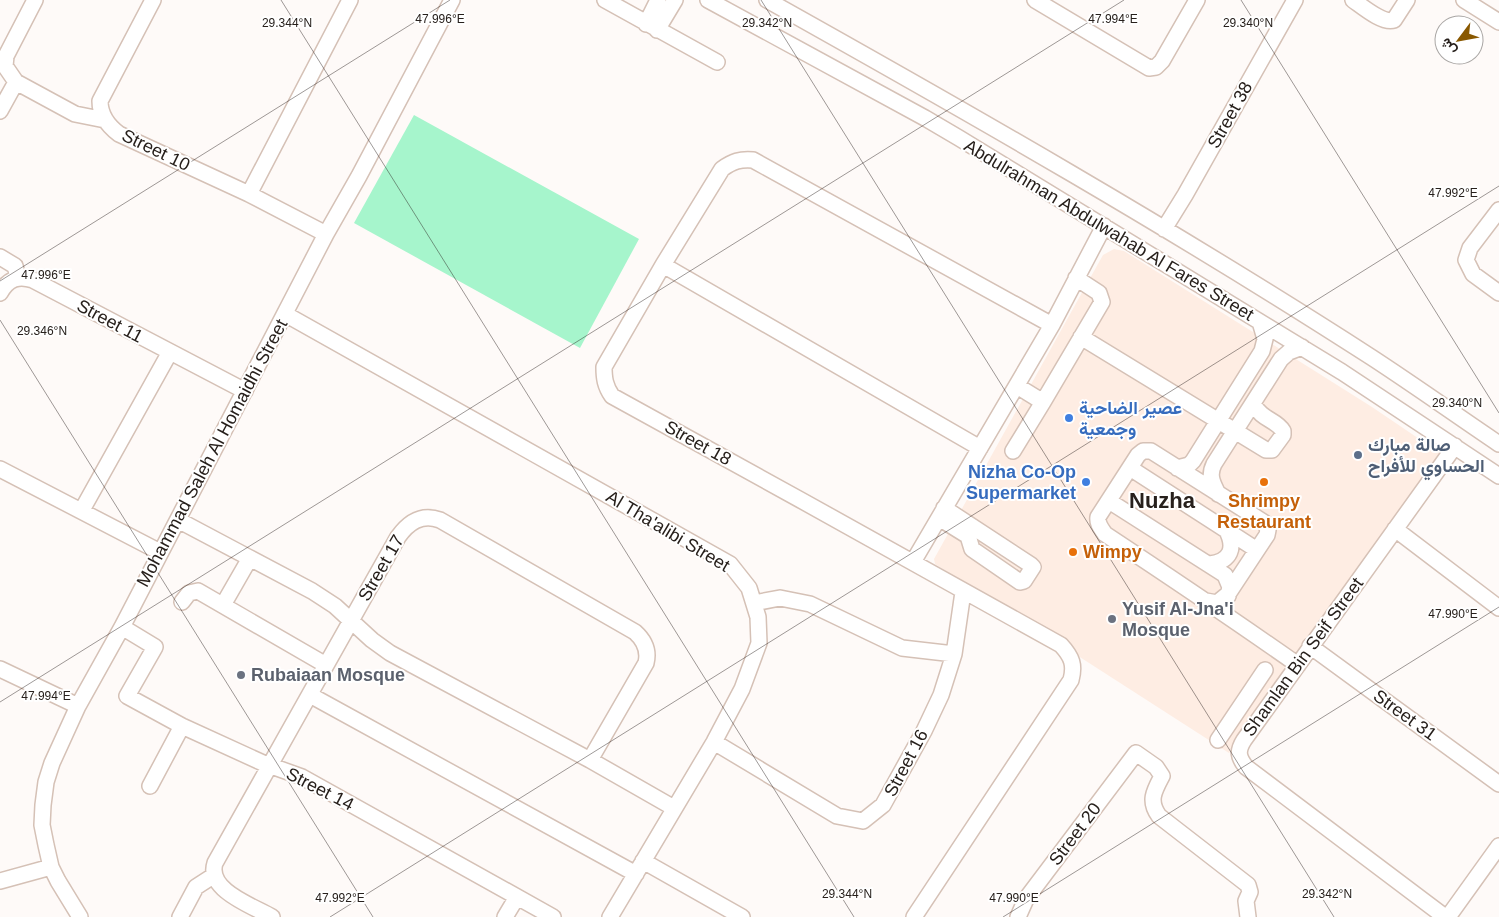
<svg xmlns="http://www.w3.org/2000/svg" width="1499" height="917" font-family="Arial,Vazirmatn,sans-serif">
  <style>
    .built { fill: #feede3 }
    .green { fill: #a6f5cc }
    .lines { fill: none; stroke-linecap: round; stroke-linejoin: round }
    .minor-casing { stroke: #d5c1b6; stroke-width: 18 }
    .minor { stroke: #fff; stroke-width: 15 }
    .ticks { fill: none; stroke: #27201c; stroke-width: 1; stroke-opacity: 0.45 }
    .shop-dot { fill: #3f7fe0; stroke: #fff; stroke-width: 2 }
    .service-dot { fill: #5c6f8a; stroke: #fff; stroke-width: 2 }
    .food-dot { fill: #e8710a; stroke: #fff; stroke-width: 2 }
    .worship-dot { fill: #6b7280; stroke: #fff; stroke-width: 2 }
    .labels { text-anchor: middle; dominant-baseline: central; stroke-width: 4; stroke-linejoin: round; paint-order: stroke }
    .street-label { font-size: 18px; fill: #27201c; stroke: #fff }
    .shop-label { font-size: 18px; font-weight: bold; fill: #366cbe; stroke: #fff; text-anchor: start }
    .service-label { font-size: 18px; font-weight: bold; fill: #4e5e75; stroke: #fff; text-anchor: start }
    .food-label { font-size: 18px; font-weight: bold; fill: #c56008; stroke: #fff }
    .worship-label { font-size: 18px; font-weight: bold; fill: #5b616d; stroke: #fff; text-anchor: start }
    .district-label { font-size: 22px; font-weight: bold; fill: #27201c; stroke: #fff }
    .ticks-label { font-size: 12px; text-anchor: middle; fill: #27201c; stroke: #fff; stroke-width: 4; stroke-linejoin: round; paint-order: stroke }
  </style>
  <rect width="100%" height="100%" fill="#fefaf8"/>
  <!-- built -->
  <path class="built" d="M1114,249L1124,251L1372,407L1440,453L1319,622L1263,707L1229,753L935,564L934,559L1089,280L1103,255Z"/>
  <!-- green -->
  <path class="green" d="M414,115L639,239L580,348L354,223Z"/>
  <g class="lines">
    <!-- minor casing -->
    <g class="minor-casing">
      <path id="minor" d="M35,0L6,56L5,66L16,82L75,114L105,120
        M153,0L100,101C100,115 107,125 119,134L249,194L326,234
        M605,0L717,62
        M708,0L925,118L959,138L1342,372L1499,476
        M767,0C971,114 1174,230 1371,357C1414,385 1456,415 1499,444
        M1035,0L1149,68L1156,67L1162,61L1197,0
        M1353,0C1363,7 1383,24 1394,20L1407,0
        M1464,0L1499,22
        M646,24L658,0
        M657,30L675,0
        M0,111L16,82
        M249,194L350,0
        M1499,210L1470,248L1466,260L1473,274L1499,293
        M1164,229L1185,195L1295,0
        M0,257L15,266L18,277
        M663,265L980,448
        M0,293C8,279 18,275 33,280L245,391
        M285,314L730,564L749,588L758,617L759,643L742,689L714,742L610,917
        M1081,337L1266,450H1272L1283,435V431C1276,419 1262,421 1253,403
        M1017,386L1043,402
        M1013,451L1043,402L1102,302L1099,293L1076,278
        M1130,468L1257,550
        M1177,468L1189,465L1193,461L1262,351L1265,339L1260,322
        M0,469L160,552
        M1218,494C1213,483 1208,476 1214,464L1281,359L1289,352L1302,347
        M1109,501L1225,575L1230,587L1228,596
        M82,510L170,352
        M939,518L968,536L972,549L1020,582L1024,581L1033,567L1031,565L944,508
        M178,520L312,591L335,606L372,640L390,653L590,760L674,808
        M1395,529L1499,608
        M913,562L1052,325L1104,226
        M1210,564C1231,561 1236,548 1226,529
        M1206,601L1217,603L1228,594L1267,535L1268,530L1265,523L1151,451H1143L1138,455L1098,517C1097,524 1101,528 1105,534C1170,577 1234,620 1298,665
        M182,602L189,593L198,591L326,665
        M754,603L780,598L810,604L902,648L954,654
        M223,605L250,558
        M122,627L155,647L127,696L182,726L263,763L302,777L553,917
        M1310,646L1499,784
        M0,669L78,706
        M310,695L636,874
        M1218,740L1265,670
        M714,742L837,816L863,821L883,805L924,731L941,695L954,654L963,592
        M150,786L182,726
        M643,861L742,917
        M0,881L51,867
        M80,917L58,881L51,867L46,845L42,825L43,805L46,782L52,763L78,706L122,627L326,234L359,176L452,0
        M180,917L196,887L213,876
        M272,917C253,906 206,890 215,863L398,537C408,523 421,513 440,520L635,632C645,641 649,651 646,663L590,760
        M505,917L517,897
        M914,917L1071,680C1075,665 1072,657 1061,645C912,562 762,478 612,396C605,386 604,378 604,367L663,265L722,169C733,161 740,159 753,160L1052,325
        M1018,917L1026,899L1136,753L1156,767L1162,776C1154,791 1148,801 1159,816L1248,885L1250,892L1246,901L1248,917
        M1445,917L1246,767C1238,757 1237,751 1244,740L1455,446
        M1448,917L1499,846"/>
    </g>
    <!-- minor -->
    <use href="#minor" class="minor"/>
  </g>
  <!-- ticks -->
  <path class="ticks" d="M281,0L854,917M761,0L1334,917M1241,0L1499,413M0,281L450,0M0,320L373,917M0,702L1124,0M330,917L1499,186M1003,917L1499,607"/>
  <!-- markers -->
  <g class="shop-dot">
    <circle cx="1069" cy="418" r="5"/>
    <circle cx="1086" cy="482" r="5"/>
  </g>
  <circle class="service-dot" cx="1358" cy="455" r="5"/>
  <g class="food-dot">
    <circle cx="1264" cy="482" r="5"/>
    <circle cx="1073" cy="552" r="5"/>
  </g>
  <g class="worship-dot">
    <circle cx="1112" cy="619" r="5"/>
    <circle cx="241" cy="675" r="5"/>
  </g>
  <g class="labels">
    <!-- street labels -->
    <g class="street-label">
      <text transform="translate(1230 115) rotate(-61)">Street 38</text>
      <text transform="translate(156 150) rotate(26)">Street 10</text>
      <text transform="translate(1109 230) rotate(31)">Abdulrahman Abdulwahab Al Fares Street</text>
      <text transform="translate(110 321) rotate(28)">Street 11</text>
      <text transform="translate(698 443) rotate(29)">Street 18</text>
      <text transform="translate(212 453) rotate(-62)">Mohammad Saleh Al Homaidhi Street</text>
      <text transform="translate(668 531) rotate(31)">Al Tha'alibi Street</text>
      <text transform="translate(381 568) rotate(-60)">Street 17</text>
      <text transform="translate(1303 657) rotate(-54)">Shamlan Bin Seif Street</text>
      <text transform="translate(1405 715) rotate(36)">Street 31</text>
      <text transform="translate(906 763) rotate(-62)">Street 16</text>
      <text transform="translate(320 789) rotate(27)">Street 14</text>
      <text transform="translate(1075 834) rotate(-53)">Street 20</text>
    </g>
    <!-- shop labels -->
    <g class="shop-label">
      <text x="1079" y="408">عصير الضاحية<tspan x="1079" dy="21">وجمعية</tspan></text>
      <text x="1076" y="472" text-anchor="end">Nizha Co-Op<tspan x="1076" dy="21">Supermarket</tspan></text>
    </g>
    <!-- service labels -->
    <g class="service-label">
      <text x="1368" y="445">صالة مبارك<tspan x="1368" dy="21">الحساوي للأفراح</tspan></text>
    </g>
    <!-- food labels -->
    <g class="food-label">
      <text x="1264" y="501">Shrimpy<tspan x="1264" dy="21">Restaurant</tspan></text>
      <text x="1083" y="552" text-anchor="start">Wimpy</text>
    </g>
    <!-- worship labels -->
    <g class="worship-label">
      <text x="1122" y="609">Yusif Al-Jna'i<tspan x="1122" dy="21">Mosque</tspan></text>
      <text x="251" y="675">Rubaiaan Mosque</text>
    </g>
    <!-- district labels -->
    <g class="district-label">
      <text x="1162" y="500">Nuzha</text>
    </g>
  </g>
  <g class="ticks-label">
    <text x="1113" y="23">47.994°E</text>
    <text x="440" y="23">47.996°E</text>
    <text x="287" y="27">29.344°N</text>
    <text x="767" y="27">29.342°N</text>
    <text x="1248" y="27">29.340°N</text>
    <text x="1453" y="197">47.992°E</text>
    <text x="46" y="279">47.996°E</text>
    <text x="42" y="335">29.346°N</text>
    <text x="1457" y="407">29.340°N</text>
    <text x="1453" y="618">47.990°E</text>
    <text x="46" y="700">47.994°E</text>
    <text x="847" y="898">29.344°N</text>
    <text x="1327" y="898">29.342°N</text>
    <text x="340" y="902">47.992°E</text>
    <text x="1014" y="902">47.990°E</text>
  </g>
  <!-- north arrow -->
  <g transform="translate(1459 40) rotate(238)"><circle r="24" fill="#ffffff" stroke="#a9a6a4"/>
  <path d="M0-4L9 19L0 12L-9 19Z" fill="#895800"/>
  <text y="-8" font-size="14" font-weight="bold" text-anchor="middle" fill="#27201c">ش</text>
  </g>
</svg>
